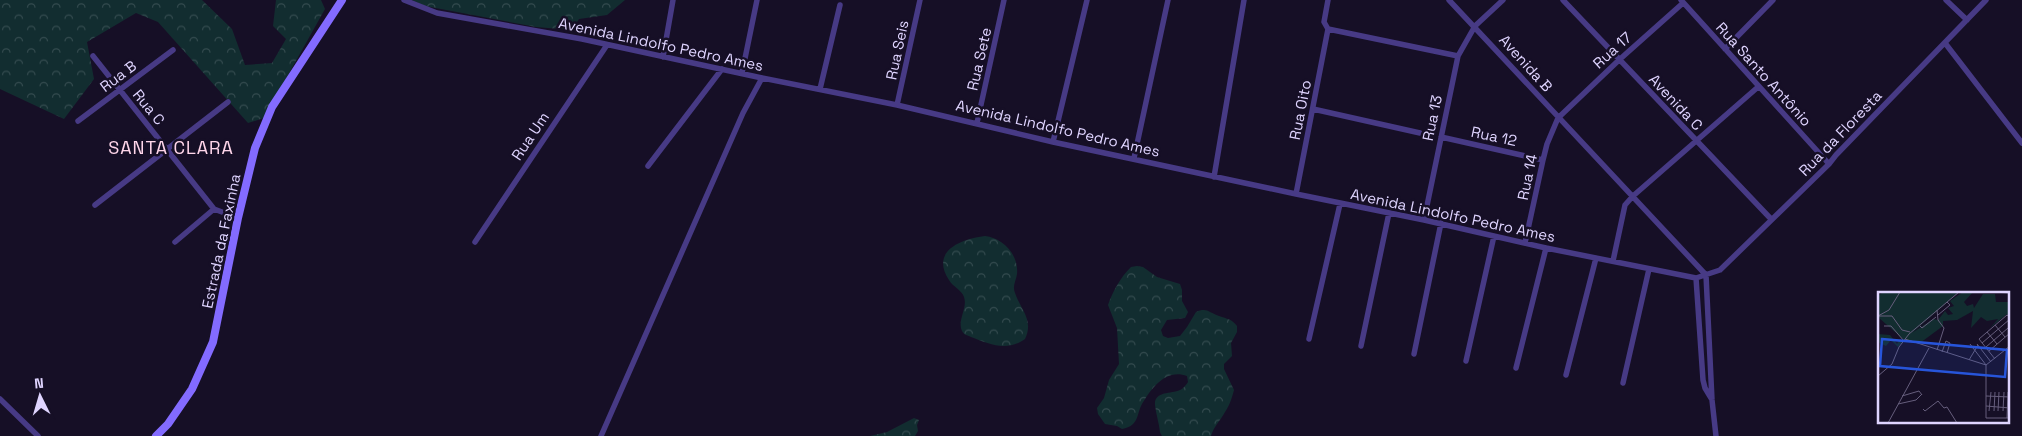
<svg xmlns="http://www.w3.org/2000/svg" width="2022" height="436" font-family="'Space Grotesk',sans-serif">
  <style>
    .forest { fill: url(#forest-crowns) }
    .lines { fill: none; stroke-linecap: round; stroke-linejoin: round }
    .street { stroke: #473a85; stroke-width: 5.5 }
    .secondary { stroke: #836bff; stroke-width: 8 }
    .labels { text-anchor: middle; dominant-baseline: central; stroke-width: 5; stroke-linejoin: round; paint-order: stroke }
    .street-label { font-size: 15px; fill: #dfd4ff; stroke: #160f26 }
    .quarter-label { font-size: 18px; letter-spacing: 1px; fill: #ffd6ea; stroke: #160f26 }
    .inset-road { fill: none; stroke: #665e7d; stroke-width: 1 }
    .view { fill: #2755da; fill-opacity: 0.15; stroke: #2755da; stroke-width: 2.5 }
    .inset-edge { fill: none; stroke: #dfd4ff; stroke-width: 2.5 }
  </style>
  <defs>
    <pattern id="forest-crowns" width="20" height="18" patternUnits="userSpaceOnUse" patternTransform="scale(1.25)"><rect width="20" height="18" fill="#122d30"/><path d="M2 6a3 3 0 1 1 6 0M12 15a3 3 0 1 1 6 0" fill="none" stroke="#344b4f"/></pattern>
  </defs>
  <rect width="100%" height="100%" fill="#160f26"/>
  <!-- forest -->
  <path class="forest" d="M0,0H202L232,29L245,65L272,63L286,39L273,26L276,0H321L325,9L264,118L248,123L158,22L136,13L87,42L94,79L64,119L0,89Z
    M412,0H625L607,15L579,19L572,30L536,27L425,6Z
    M985,236C1003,238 1019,255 1017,274C1016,281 1012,286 1015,293C1021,310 1034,320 1025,339C1007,352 989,344 971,337C967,335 964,335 962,331C957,320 968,308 964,297C962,290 953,287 949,280C930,251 961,239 985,236Z
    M1137,266L1143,267L1157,277L1180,284L1182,290V301L1188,312L1185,318L1167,320L1161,330L1163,336L1168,338L1180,336L1187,327L1196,312C1207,307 1209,313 1219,316C1227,319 1232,319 1237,326V332L1231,343L1232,356L1224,364V369L1234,390C1232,397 1230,405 1225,412C1220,421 1214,426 1211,436H1162L1160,432C1159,423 1156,414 1155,405C1154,391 1171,394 1180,390C1183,389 1186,385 1188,382L1187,376C1165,368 1150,390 1141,406C1138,412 1138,419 1133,424C1130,427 1126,428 1122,429L1117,426L1105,424L1098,414L1097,408L1104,398L1109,380L1119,364L1117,328L1108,305C1113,291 1120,278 1131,267Z
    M914,418L919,420L917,425L918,431L915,436H870L887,432Z"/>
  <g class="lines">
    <!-- street -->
    <path class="street" d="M404,0L437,13L582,39L762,78L897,105L1053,142L1296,194L1424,220L1546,248L1696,278L1720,270L1829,164L1836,155L1986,0
      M1328,0L1324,22L1328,29L1458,56
      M1449,0L1706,275
      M1563,0L1771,219
      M1681,0L1829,164
      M1946,0L1967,20
      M1945,43L2022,143
      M1725,49L1773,0
      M93,56L214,209L238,218
      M663,57L673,0
      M742,73L757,0
      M820,89L840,5
      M897,105L920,0
      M1313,109L1420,133
      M78,121L173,50
      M977,123L1004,0
      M1441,137L1543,160
      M1053,142L1087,0
      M1134,158L1168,0
      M648,166L722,69
      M1214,177L1244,0
      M1296,194L1328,29
      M95,205L228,102
      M1424,220L1458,56L1475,26L1503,0
      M175,242L214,209
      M475,242L607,45
      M1525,243L1543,160L1547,144L1558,118L1619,60L1683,3
      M1613,261L1625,205L1633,196L1758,87
      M1706,275L1712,400L1716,436
      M1696,278L1703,380L1705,388L1711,398
      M1309,339L1340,204
      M1361,346L1389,213
      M1414,354L1441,223
      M1466,361L1494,236
      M1516,368L1546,248
      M1566,375L1596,258
      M1623,383L1649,269
      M0,399L38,436
      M601,436L743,113L762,78"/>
    <!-- secondary -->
    <path class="secondary" d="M156,436L168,424L192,389L213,342L238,218L255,148L272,107L342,0"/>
  </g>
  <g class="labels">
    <!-- street labels -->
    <g class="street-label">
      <text transform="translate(661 44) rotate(12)">Avenida Lindolfo Pedro Ames</text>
      <text transform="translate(897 50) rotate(-78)">Rua Seis</text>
      <text transform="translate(1612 50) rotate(-42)">Rua 17</text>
      <text transform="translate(979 59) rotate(-77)">Rua Sete</text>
      <text transform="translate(1526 63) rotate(48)">Avenida B</text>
      <text transform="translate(1764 74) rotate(48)">Rua Santo Antônio</text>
      <text transform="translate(118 76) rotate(-37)">Rua B</text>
      <text transform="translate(1676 102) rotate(47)">Avenida C</text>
      <text transform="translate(149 107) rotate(51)">Rua C</text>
      <text transform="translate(1300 110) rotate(-79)">Rua Oito</text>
      <text transform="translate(1432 118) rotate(-78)">Rua 13</text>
      <text transform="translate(1058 128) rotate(13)">Avenida Lindolfo Pedro Ames</text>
      <text transform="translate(1840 133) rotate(-46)">Rua da Floresta</text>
      <text transform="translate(530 136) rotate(-56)">Rua Um</text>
      <text transform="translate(1494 136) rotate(12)">Rua 12</text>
      <text transform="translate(1527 177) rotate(-78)">Rua 14</text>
      <text transform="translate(1453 215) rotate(12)">Avenida Lindolfo Pedro Ames</text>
      <text transform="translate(221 241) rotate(-78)">Estrada da Faxinha</text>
    </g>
    <!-- quarter labels -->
    <g class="quarter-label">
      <text x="171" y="147">SANTA CLARA</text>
    </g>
  </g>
  <!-- overview -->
  <g transform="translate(1878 292)">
    <rect width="131" height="131" fill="#160f26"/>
    <path d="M5,0H81L34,41L55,27L60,28L67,19L70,23L75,22L70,16L76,14L72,9L85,0H95L86,10L89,14L95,12L96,16L105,2H117L118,10H131V25L129,22L112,36L120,27L109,29L103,25L93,36L95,19L79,28L65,29V34L42,51L26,48L0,25V4ZM0,42L12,43L19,52L22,47L25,49L20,55L13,48L8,54L0,50Z" fill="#122d30"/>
    <path class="inset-road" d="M22,0L11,18L0,24H14L24,38L32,40M114,0L132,1M59,18L60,28L66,36L59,58M60,23L72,13L69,10M117,33L127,45M6,34H13L26,49M42,34L44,36L58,25M109,40L119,52M27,47L108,73M104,51L132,27M92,52L108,73M99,52L113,70M108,55L130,36M111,59L132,41M64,60L68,49L72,51L69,61M117,67L101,47L129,23L132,25M91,68L100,53M108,73V126M108,73L132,54M0,84L14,72L21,55L31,42L81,0M24,104L41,99L44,103M108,104L132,105M20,112L38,108L44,102M108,114L132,116M45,117L47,119L60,109L66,116L69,115L79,131M111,119L113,100M116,119L117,100M120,119L121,100M125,119L126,100M108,126H132M129,126L130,100M10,131L51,56"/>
    <path class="view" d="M4,47L129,58L127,85L2,74Z"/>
    <rect width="131" height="131" class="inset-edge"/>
  </g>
  <!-- north arrow -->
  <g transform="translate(40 396) rotate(355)" stroke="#160f26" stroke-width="4" paint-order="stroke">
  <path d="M0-4L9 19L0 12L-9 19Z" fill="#dfd4ff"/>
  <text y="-8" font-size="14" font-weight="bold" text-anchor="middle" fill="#dfd4ff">N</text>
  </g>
</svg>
